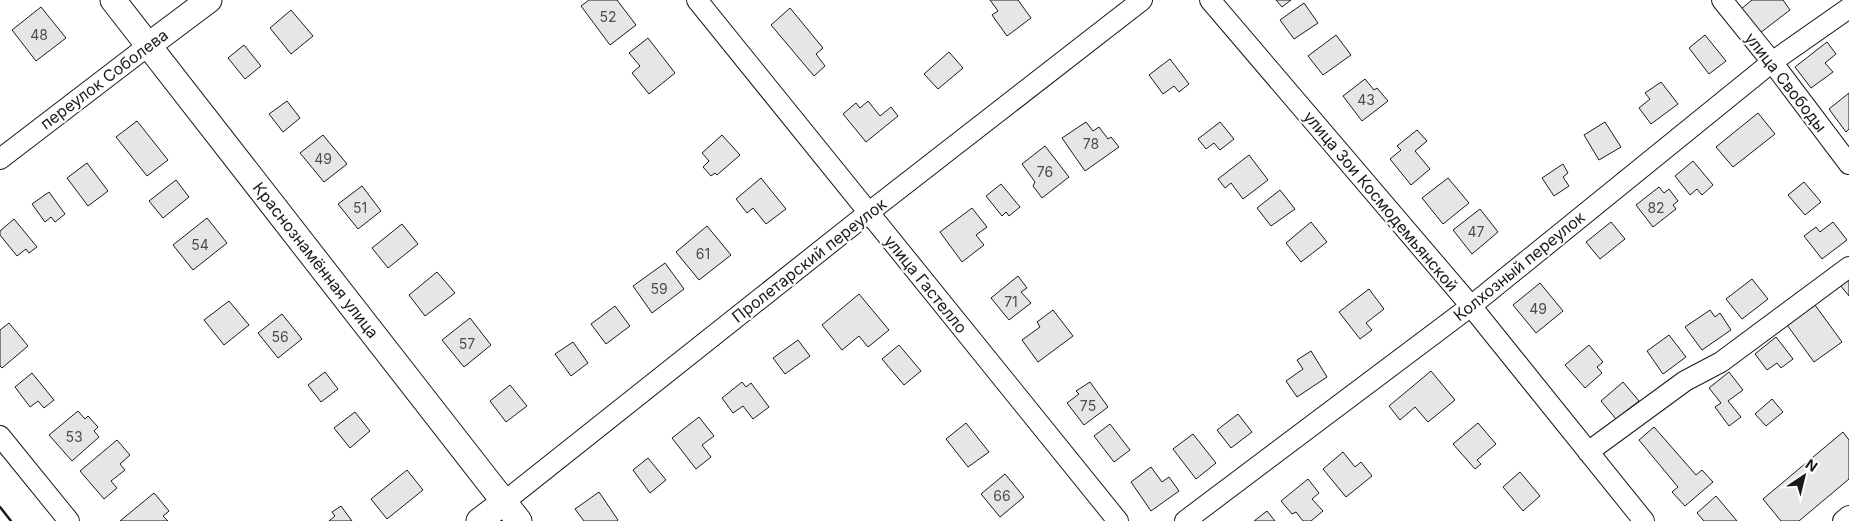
<svg xmlns="http://www.w3.org/2000/svg" width="1849" height="521" font-family="Inter,sans-serif">
  <style>
    .building { fill: #e6e6e6; stroke: #1a1a1a }
    .lines { fill: none; stroke-linecap: round; stroke-linejoin: round }
    .minor-casing { stroke: #1a1a1a; stroke-width: 22 }
    .major-casing { stroke: #1a1a1a; stroke-width: 27 }
    .minor { stroke: #fff; stroke-width: 20 }
    .major { stroke: #fff; stroke-width: 25 }
    .wall { stroke: #1a1a1a; stroke-width: 2.5 }
    .labels { text-anchor: middle; dominant-baseline: central; stroke-width: 4; stroke-linejoin: round; paint-order: stroke }
    .number-label { font-size: 14px; fill: #4d4d4d }
    .street-label { font-size: 16px; fill: #1a1a1a; stroke: #fff }
  </style>
  <rect width="100%" height="100%" fill="#fff"/>
  <!-- building -->
  <path class="building" d="M589,0H617L636,25L610,45L581,6Z
    M990,0H1018L1031,18L1007,36L992,15L998,11Z
    M1276,0H1291L1282,7Z
    M1752,0H1783L1790,10L1760,33L1741,9Z
    M1304,3L1318,23L1294,39L1280,20Z
    M41,7L66,38L36,61L12,30Z
    M790,8L823,48L816,54L825,66L814,76L771,25Z
    M291,10L313,36L291,54L270,28Z
    M1336,35L1351,55L1323,75L1308,56Z
    M1705,35L1726,61L1709,74L1689,48Z
    M648,38L675,73L649,94L632,73L640,66L629,53Z
    M1827,42L1836,54L1825,63L1833,72L1811,88L1795,67Z
    M244,45L261,66L245,79L228,58Z
    M949,52L963,68L938,89L924,74Z
    M1170,59L1189,84L1179,92L1174,86L1163,94L1149,75Z
    M1365,79L1374,90L1377,88L1388,101L1362,121L1343,96Z
    M1661,82L1678,104L1651,124L1639,108L1650,99L1645,93Z
    M1849,93V129L1846,132L1829,109Z
    M287,101L300,118L283,132L269,114Z
    M868,101L880,116L891,107L898,116L866,142L843,114L856,103L860,108Z
    M1758,113L1775,134L1733,167L1716,147Z
    M137,121L168,160L147,176L116,137Z
    M1086,122L1093,131L1099,127L1108,139L1111,137L1119,147L1085,171L1062,138Z
    M1220,122L1234,139L1220,150L1214,143L1206,149L1198,139Z
    M1605,122L1621,147L1599,160L1584,135Z
    M1417,130L1427,141L1415,151L1430,169L1411,185L1390,159L1401,150L1397,146Z
    M323,135L347,164L324,182L300,153Z
    M722,135L740,155L717,175L715,173L711,176L703,167L709,161L702,153Z
    M1045,146L1069,177L1042,198L1033,186L1035,182L1022,164Z
    M1249,155L1268,180L1243,199L1231,183L1225,188L1218,179Z
    M1693,161L1713,185L1702,195L1697,189L1690,195L1675,176Z
    M87,163L108,191L88,206L67,178Z
    M1563,164L1568,173L1563,177L1569,186L1554,196L1542,178Z
    M761,178L786,209L766,224L753,208L747,213L736,199Z
    M1448,178L1469,203L1443,224L1422,198Z
    M176,180L189,197L163,218L149,201Z
    M1804,182L1821,202L1805,215L1788,195Z
    M1001,184L1020,207L1009,216L1006,212L1002,216L986,196Z
    M362,186L381,211L358,229L338,204Z
    M1659,187L1664,193L1669,189L1678,201L1673,205L1676,209L1653,227L1636,205Z
    M1280,190L1295,209L1271,226L1257,208Z
    M49,192L65,214L55,222L51,217L45,222L32,204Z
    M972,208L987,227L976,235L984,245L962,262L940,232Z
    M1480,209L1498,232L1472,254L1453,230Z
    M207,218L227,243L193,270L173,245Z
    M14,219L37,247L29,253L26,249L17,256L0,235V231Z
    M1311,222L1327,242L1301,262L1286,243Z
    M1611,222L1625,239L1600,259L1586,242Z
    M1833,222L1847,240L1822,259L1804,236L1816,227L1820,232Z
    M402,224L418,244L388,268L372,248Z
    M707,226L731,255L699,280L676,252Z
    M665,263L684,289L652,313L633,286Z
    M437,272L455,293L425,316L409,295Z
    M1018,276L1027,288L1021,292L1031,303L1009,320L991,298Z
    M1849,278V296L1840,285Z
    M1752,279L1768,299L1742,319L1726,299Z
    M1540,283L1563,311L1536,333L1513,305Z
    M1369,289L1384,309L1366,323L1372,330L1360,339L1339,312Z
    M859,294L889,330L868,347L859,336L842,350L822,325Z
    M229,301L249,325L224,345L204,320Z
    M1815,305L1842,342L1814,362L1787,325Z
    M615,306L630,326L606,344L591,324Z
    M1053,310L1073,336L1038,362L1022,340L1040,327L1037,322Z
    M1710,310L1715,317L1720,313L1731,330L1702,350L1685,327Z
    M282,314L302,339L278,358L258,333Z
    M470,318L491,345L464,367L442,340Z
    M9,323L28,346L2,368L0,366V330Z
    M1669,335L1686,357L1663,374L1647,351Z
    M1776,337L1793,359L1781,368L1777,363L1767,370L1755,354Z
    M798,340L810,356L785,374L773,358Z
    M573,342L588,363L571,376L555,354Z
    M899,345L921,371L904,385L882,359Z
    M1589,345L1603,362L1597,367L1602,373L1585,388L1565,365Z
    M1311,351L1327,377L1297,397L1286,381L1303,369L1297,360Z
    M1431,371L1455,400L1428,422L1415,407L1400,420L1389,406Z
    M325,372L338,389L321,402L308,385Z
    M1729,372L1743,390L1728,401L1741,417L1729,426L1715,407L1721,403L1709,388Z
    M32,373L54,400L44,408L38,401L30,407L15,387Z
    M742,382L746,387L751,383L769,407L753,419L743,406L733,413L722,398Z
    M1090,382L1108,407L1084,425L1067,403L1079,394L1076,391Z
    M1623,382L1639,401L1616,419L1601,401Z
    M510,385L527,406L506,422L490,401Z
    M1772,399L1783,412L1766,426L1755,414Z
    M78,411L85,419L88,416L98,427L94,431L99,437L72,461L49,435Z
    M355,412L370,431L350,448L334,428Z
    M1238,414L1252,432L1231,448L1217,430Z
    M699,417L714,436L702,445L711,457L696,469L672,438Z
    M966,423L989,452L968,467L946,439Z
    M1478,423L1496,444L1477,460L1481,464L1475,469L1453,444Z
    M1110,424L1130,450L1114,462L1094,436Z
    M1654,427L1696,475L1702,470L1713,482L1685,506L1672,492L1678,487L1639,440Z
    M1843,432L1849,440V479L1799,521H1781L1763,499Z
    M1193,434L1216,463L1196,479L1173,449Z
    M117,440L130,455L120,464L125,470L111,481L117,488L104,499L80,471Z
    M1343,452L1355,467L1361,462L1372,476L1346,497L1323,469Z
    M648,458L666,480L650,493L633,470Z
    M1151,467L1162,482L1169,477L1179,491L1151,511L1131,482Z
    M407,470L423,490L387,519L371,499Z
    M1520,472L1540,496L1523,511L1503,487Z
    M1005,474L1024,497L1000,517L981,494Z
    M1308,479L1319,493L1312,499L1323,511L1311,521H1303L1296,512L1292,514L1281,501Z
    M599,492L618,520L617,521H584L575,509Z
    M154,493L169,511L163,516L168,521H120Z
    M1716,496L1737,521H1704L1697,513Z
    M341,506L352,521H329L335,516L332,512Z
    M1267,511L1275,521H1254Z"/>
  <g class="lines">
    <!-- minor casing -->
    <g class="minor-casing">
      <path id="minor" d="M697,0L1118,521
        M1210,0L1471,306L1644,521
        M1722,0L1772,62L1849,164
        M0,159L149,45
        M0,436L69,521
        M1588,452L1685,381L1721,362L1849,267
        M504,502L868,213L1142,0
        M1185,521L1471,306L1772,62L1849,8
        M1843,521L1849,516"/>
    </g>
    <!-- major casing -->
    <g class="major-casing">
      <path id="major" d="M113,0L519,521
        M149,45L209,0
        M479,521L504,502"/>
    </g>
    <!-- minor -->
    <use href="#minor" class="minor"/>
    <!-- major -->
    <use href="#major" class="major"/>
    <!-- wall -->
    <path class="wall" d="M0,507L11,521"/>
  </g>
  <g class="labels">
    <!-- number labels -->
    <g class="number-label">
      <text x="608" y="16">52</text>
      <text x="39" y="34">48</text>
      <text x="1366" y="99">43</text>
      <text x="1091" y="143">78</text>
      <text x="323" y="158">49</text>
      <text x="1045" y="171">76</text>
      <text x="360" y="207">51</text>
      <text x="1656" y="207">82</text>
      <text x="1476" y="231">47</text>
      <text x="200" y="244">54</text>
      <text x="703" y="253">61</text>
      <text x="659" y="288">59</text>
      <text x="1011" y="301">71</text>
      <text x="1538" y="308">49</text>
      <text x="280" y="336">56</text>
      <text x="467" y="343">57</text>
      <text x="1088" y="405">75</text>
      <text x="74" y="436">53</text>
      <text x="1002" y="495">66</text>
    </g>
    <!-- street labels -->
    <g class="street-label">
      <text transform="translate(104 79) rotate(-37)">переулок Соболева</text>
      <text transform="translate(1786 82) rotate(52)">улица Свободы</text>
      <text transform="translate(1381 201) rotate(50)">улица Зои Космодемьянской</text>
      <text transform="translate(316 260) rotate(52)">Краснознамённая улица</text>
      <text transform="translate(809 260) rotate(-38)">Пролетарский переулок</text>
      <text transform="translate(1519 266) rotate(-39)">Колхозный переулок</text>
      <text transform="translate(926 284) rotate(51)">улица Гастелло</text>
    </g>
  </g>
  <!-- north arrow -->
  <g transform="translate(1804 476) rotate(35)" stroke="#ffffff" stroke-width="4" paint-order="stroke">
  <path d="M0-4L9 19L0 12L-9 19Z" fill="#1a1a1a"/>
  <text y="-8" font-size="14" font-weight="bold" text-anchor="middle" fill="#1a1a1a">N</text>
  </g>
</svg>
